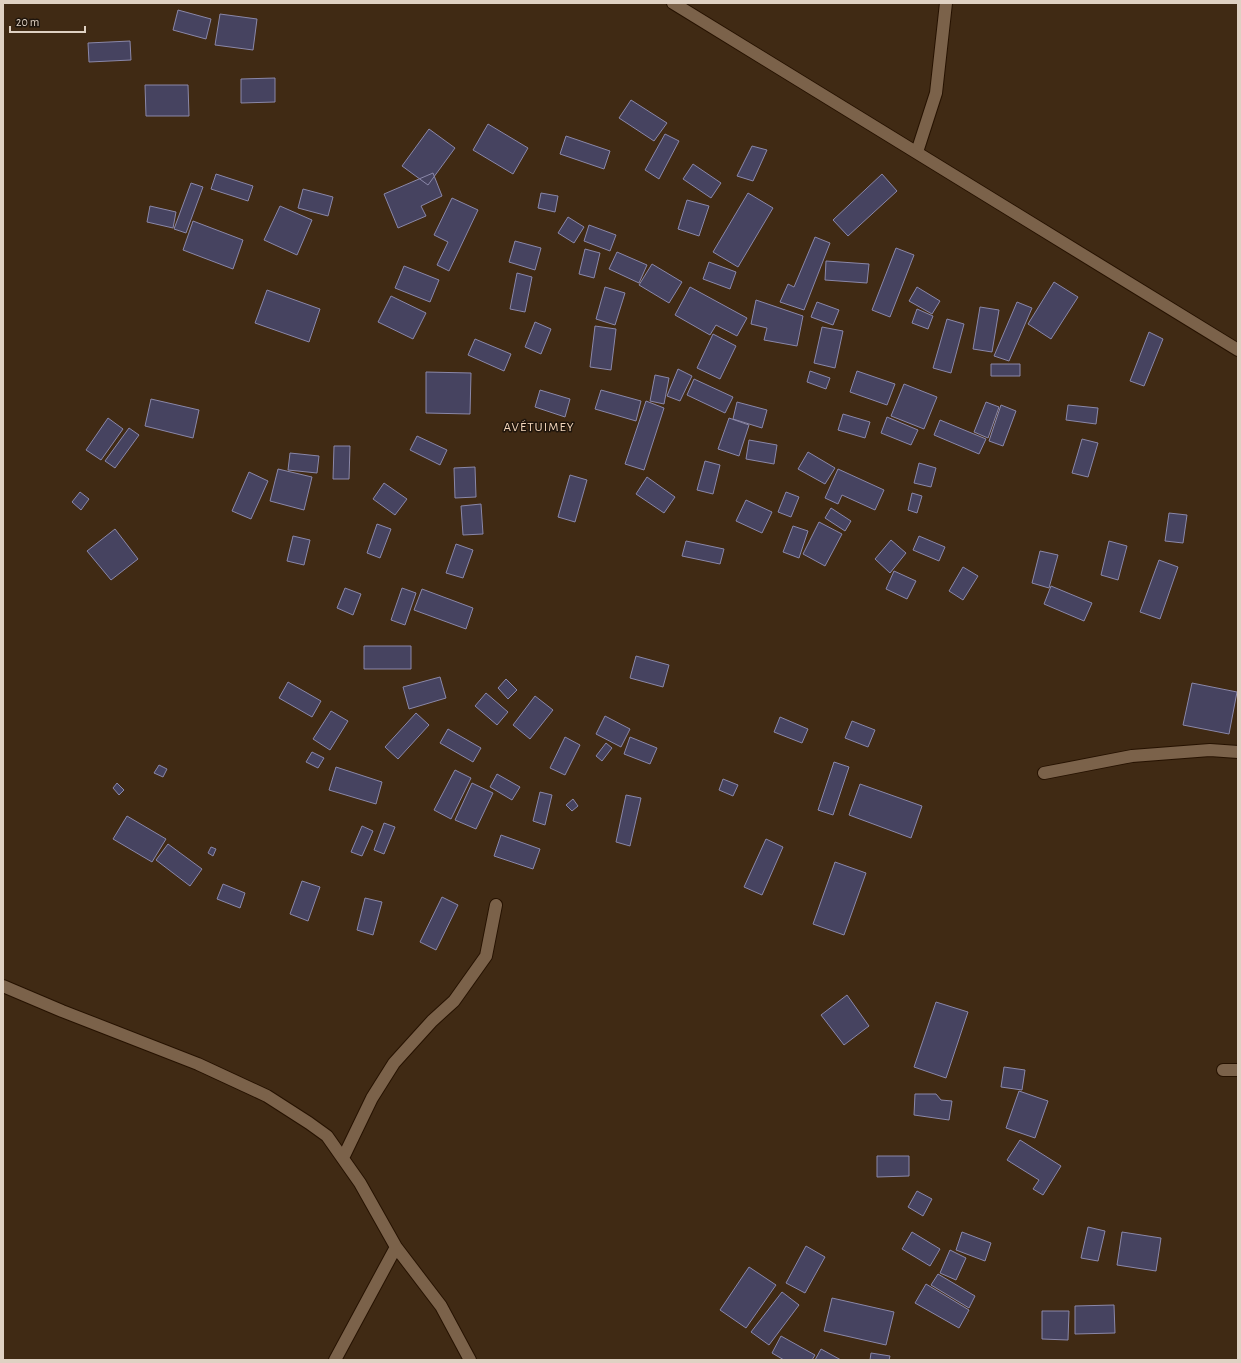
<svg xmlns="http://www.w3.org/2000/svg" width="1241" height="1363" font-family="'Alegreya Sans',sans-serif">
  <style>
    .building { fill: #464360; stroke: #8a87a8 }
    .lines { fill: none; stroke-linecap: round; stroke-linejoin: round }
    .street-casing { stroke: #261200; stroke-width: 14 }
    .street { stroke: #7b624a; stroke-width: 12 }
    .labels { text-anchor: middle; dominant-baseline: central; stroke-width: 3; stroke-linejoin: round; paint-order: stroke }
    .quarter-label { font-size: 13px; letter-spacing: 1px; fill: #f3d6bb; stroke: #1f150c }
  </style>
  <rect width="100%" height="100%" fill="#402a14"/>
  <!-- building -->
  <path class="building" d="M178,10L211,19L206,39L173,30Z
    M220,14L257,19L253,50L215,45Z
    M130,41L131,60L89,62L88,43Z
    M275,78V102L241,103V79Z
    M145,85H188L189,116H146Z
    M631,100L667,123L654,141L619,118Z
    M488,124L528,148L513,174L473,150Z
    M429,129L455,148L428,185L402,166Z
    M665,134L679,141L659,179L645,170Z
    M566,136L610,151L604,169L560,154Z
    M752,146L767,150L753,181L737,176Z
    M693,164L721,183L711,198L683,179Z
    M433,173L442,196L421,206L426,216L398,228L384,194Z
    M216,174L253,186L248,201L211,189Z
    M882,174L897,191L848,236L833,220Z
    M191,183L203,187L186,233L174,229Z
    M303,189L333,197L328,216L298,208Z
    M541,193L558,196L555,212L538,208Z
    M748,193L773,208L738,267L713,252Z
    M452,198L478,210L449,271L437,265L448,242L434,235Z
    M687,200L709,206L699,236L678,229Z
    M150,206L176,212L173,228L147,222Z
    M280,206L312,220L297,255L264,240Z
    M568,217L584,227L574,243L558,233Z
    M193,221L243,240L233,269L183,250Z
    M589,225L616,235L610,251L584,241Z
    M815,237L830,243L804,310L780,302L788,284L794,287Z
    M515,241L541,248L535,270L509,262Z
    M896,248L914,255L890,317L872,310Z
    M585,249L600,253L594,278L579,274Z
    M617,252L647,265L639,283L609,269Z
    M826,261L869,264L867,283L825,280Z
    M709,262L736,272L730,289L703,279Z
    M652,264L682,282L669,303L639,285Z
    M404,266L439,280L430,302L395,288Z
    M517,273L532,277L525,312L510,309Z
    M1054,282L1078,297L1051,339L1028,324Z
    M605,287L625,293L615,325L596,319Z
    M690,287L747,318L737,336L716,325L710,335L675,315Z
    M917,287L940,301L932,314L909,301Z
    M267,290L320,309L309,342L255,323Z
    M391,296L426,313L413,339L378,322Z
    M756,300L803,316L797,346L764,340L767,328L751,324Z
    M817,302L839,310L833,325L811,317Z
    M1017,302L1032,308L1009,361L994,356Z
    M980,307L999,310L992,352L973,349Z
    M917,309L933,316L928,329L912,323Z
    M947,319L964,324L951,373L933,368Z
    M535,322L551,329L541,354L525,347Z
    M595,326L616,329L611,370L590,367Z
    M822,327L843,331L835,368L814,363Z
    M1149,332L1163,339L1144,386L1130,381Z
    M713,334L736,346L720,379L697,368Z
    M475,339L511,354L504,371L468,355Z
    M991,364H1020V376H991Z
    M678,369L692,376L680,401L667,396Z
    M810,371L830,378L826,389L807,382Z
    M857,371L895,384L887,405L850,392Z
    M426,372L471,373L470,414L426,413Z
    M655,375L669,378L664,404L650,401Z
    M694,379L733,397L725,413L687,395Z
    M904,384L937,397L924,429L891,416Z
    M540,390L570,399L565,417L535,407Z
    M601,390L641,401L636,421L595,409Z
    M151,399L199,410L193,438L145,426Z
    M646,401L664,408L644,470L625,464Z
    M737,402L767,410L762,428L733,419Z
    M986,402L999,407L988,438L974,432Z
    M1001,405L1016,411L1003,446L989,441Z
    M1068,405L1098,408L1096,424L1066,420Z
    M843,414L870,422L865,438L838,430Z
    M887,417L918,430L911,445L881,433Z
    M108,418L123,429L101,460L86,450Z
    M729,418L749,425L739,456L718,449Z
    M940,420L986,439L979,454L934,435Z
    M129,428L139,435L115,468L105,461Z
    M417,436L447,450L440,465L410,450Z
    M1082,439L1098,443L1088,477L1072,473Z
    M749,440L777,445L774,464L746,459Z
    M334,446H350L349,479H333Z
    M808,452L835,468L825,484L798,469Z
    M290,453L319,456L317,473L288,470Z
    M705,461L720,465L713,494L697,490Z
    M919,463L936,468L931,487L914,483Z
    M475,467L476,497L455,498L454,468Z
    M278,469L312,477L304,510L270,501Z
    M838,469L884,490L875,510L842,495L838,504L825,498Z
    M249,472L268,481L251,519L232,511Z
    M570,475L587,480L575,522L558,517Z
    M647,477L675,497L664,513L636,494Z
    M384,483L407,499L395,515L373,499Z
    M80,492L89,499L81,510L72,502Z
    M786,492L799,497L791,517L778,512Z
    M912,493L922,496L917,513L908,510Z
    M746,500L772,512L762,533L736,521Z
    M481,504L483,534L463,535L461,506Z
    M831,508L851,521L845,531L825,518Z
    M1169,513L1187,515L1183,543L1165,541Z
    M819,522L842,534L825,566L803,554Z
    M377,524L391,529L380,558L367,553Z
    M793,526L808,531L799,558L783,552Z
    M115,529L138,559L111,580L87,551Z
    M293,536L310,540L304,565L287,561Z
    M919,536L945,547L939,561L913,550Z
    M891,540L906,553L890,573L875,559Z
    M686,541L724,549L720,564L682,556Z
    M1109,541L1127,546L1118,580L1101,575Z
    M456,544L473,550L463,578L446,573Z
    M1040,551L1058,555L1049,588L1032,583Z
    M1159,560L1178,567L1160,619L1140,612Z
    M963,567L978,576L963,600L949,591Z
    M894,571L916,581L907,599L886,589Z
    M1051,586L1092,603L1084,621L1044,604Z
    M345,588L361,594L353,615L337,608Z
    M402,588L416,593L405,625L391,620Z
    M422,589L473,608L466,629L414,610Z
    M364,646H411V669H364Z
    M636,656L669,665L663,687L630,678Z
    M440,677L446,698L409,709L403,687Z
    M506,679L517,690L508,699L498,688Z
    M288,682L321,701L312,717L279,698Z
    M1192,683L1237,692L1229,734L1183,725Z
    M486,693L508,712L497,725L475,706Z
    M535,696L553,710L530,739L513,725Z
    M331,711L348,721L330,750L313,739Z
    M416,713L429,725L398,759L385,747Z
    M605,716L630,729L621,747L596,734Z
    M780,717L808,729L802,743L774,732Z
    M852,721L875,730L868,747L845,738Z
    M448,729L481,748L473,762L440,743Z
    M565,737L580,745L565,775L550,768Z
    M630,737L657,748L650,764L624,754Z
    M606,743L612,748L602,761L596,756Z
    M312,752L324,758L318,768L306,762Z
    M834,762L849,767L833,815L818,810Z
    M159,765L167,769L163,777L154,773Z
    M336,767L382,782L376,804L329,790Z
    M455,770L471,778L451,819L434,810Z
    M497,774L520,787L512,800L490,787Z
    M723,779L738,785L733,796L719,790Z
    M117,783L124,790L119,795L113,788Z
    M472,783L493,793L476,829L455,820Z
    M860,784L922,806L911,838L849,815Z
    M540,792L552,795L545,825L533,821Z
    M626,795L641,798L630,846L616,842Z
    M573,799L578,806L572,811L566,805Z
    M127,816L166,839L152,862L113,839Z
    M384,823L395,827L384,854L374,850Z
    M362,826L373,831L362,856L351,852Z
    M501,835L540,849L533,869L494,856Z
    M766,839L783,847L762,895L744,887Z
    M168,844L202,869L190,886L156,860Z
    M211,847L216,849L213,856L208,853Z
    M835,862L866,873L844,935L813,924Z
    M302,881L320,887L308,921L290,914Z
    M223,884L245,893L240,908L217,899Z
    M442,897L458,905L436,950L420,942Z
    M365,898L382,902L373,935L357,930Z
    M847,995L869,1026L844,1045L821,1015Z
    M936,1002L968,1012L946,1078L914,1067Z
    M1004,1067L1025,1070L1022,1090L1001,1087Z
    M1019,1091L1048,1101L1035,1138L1006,1128Z
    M915,1094H936L941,1100L952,1101L949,1120L914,1115Z
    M1020,1140L1061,1166L1043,1195L1033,1189L1039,1180L1007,1160Z
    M877,1156H909V1176L877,1177Z
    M917,1191L932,1199L923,1216L908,1207Z
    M1088,1227L1105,1231L1098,1261L1081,1258Z
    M912,1232L940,1249L930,1266L902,1249Z
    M962,1232L991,1243L985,1261L956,1250Z
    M1122,1232L1161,1238L1156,1271L1117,1265Z
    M806,1246L825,1257L805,1293L786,1283Z
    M950,1250L966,1258L956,1280L940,1273Z
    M749,1267L776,1285L746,1328L720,1310Z
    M938,1274L975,1296L969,1308L931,1285Z
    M926,1284L969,1310L959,1328L915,1303Z
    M782,1292L799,1305L769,1345L751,1332Z
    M832,1298L894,1312L886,1345L824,1331Z
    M1114,1305L1115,1333L1075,1334V1306Z
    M1042,1311H1069L1068,1340L1042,1339Z
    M781,1336L815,1355L812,1360H784L772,1353Z
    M821,1349L841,1360H815Z
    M871,1353L890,1356L889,1360H870Z"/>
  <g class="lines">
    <!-- street casing -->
    <g class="street-casing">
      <path id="street" d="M673,3L1238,350
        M917,152L936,93L946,3
        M1044,773L1132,756L1210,750L1238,752
        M3,986L62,1011L198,1064L267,1096L309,1123L327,1136L360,1183L396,1247L441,1306L470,1360
        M1223,1070H1238
        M343,1158L372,1098L394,1063L432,1021L454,1001L486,956L496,905
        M335,1360L396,1247"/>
    </g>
    <!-- street -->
    <use href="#street" class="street"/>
  </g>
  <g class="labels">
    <!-- quarter labels -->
    <g class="quarter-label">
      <text x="539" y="427">AVÉTUIMEY</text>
    </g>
  </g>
  <!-- border -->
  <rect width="1241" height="1363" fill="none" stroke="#dfd1c3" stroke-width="8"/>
  <!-- scale -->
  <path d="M10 26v6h75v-6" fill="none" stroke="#dfd1c3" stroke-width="2"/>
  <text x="16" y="26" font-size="12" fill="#dfd1c3" stroke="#1f150c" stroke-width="3" paint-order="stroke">20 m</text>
</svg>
